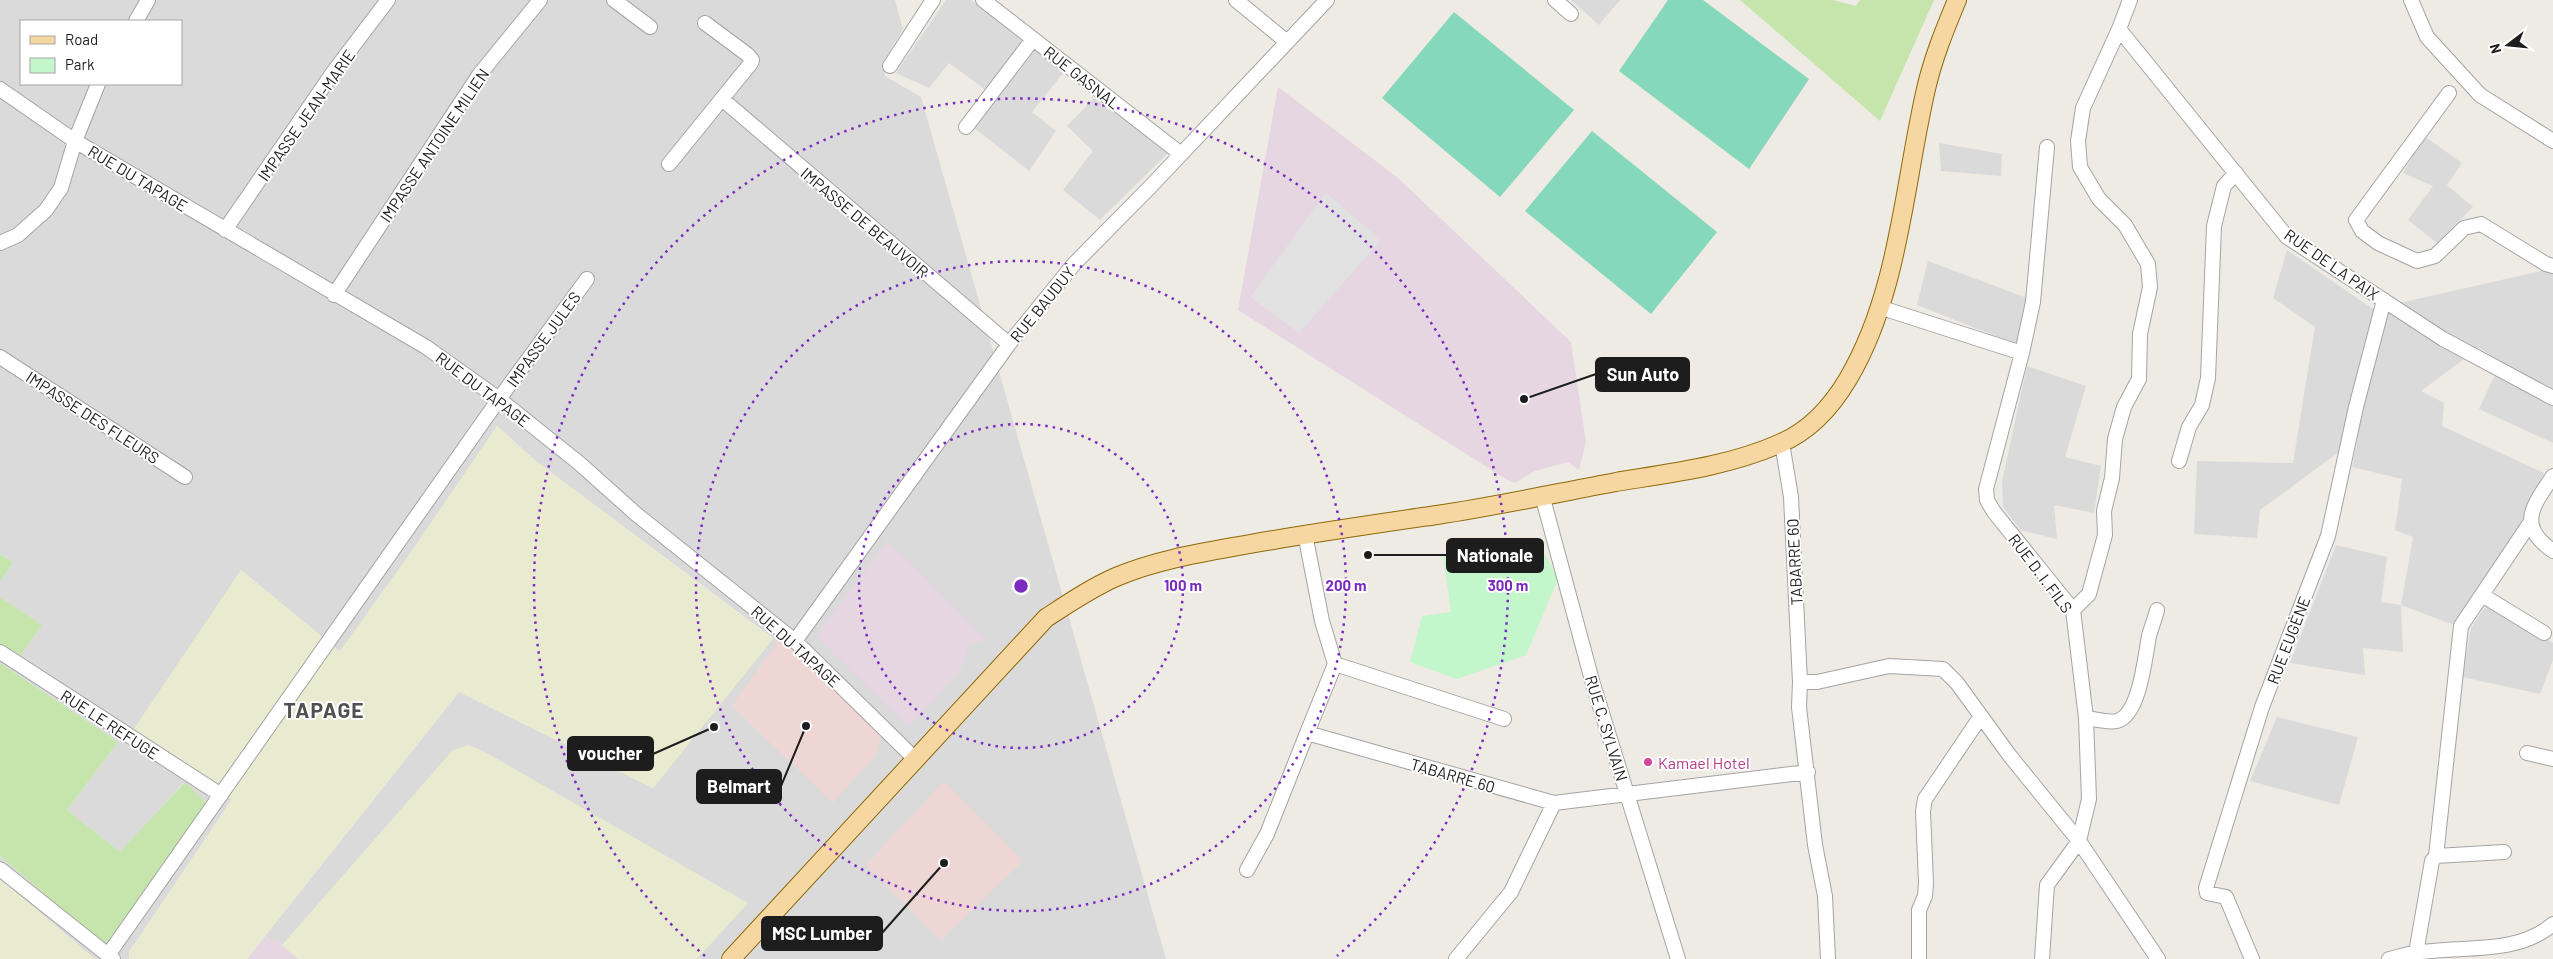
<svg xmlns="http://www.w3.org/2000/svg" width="2553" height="959" font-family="Barlow,sans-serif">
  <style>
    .residential { fill: #dbdada; fill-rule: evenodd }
    .commercial { fill: #eed6d4 }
    .industrial { fill: #e6d6e2 }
    .farmland { fill: #e8ebd0 }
    .grass { fill: #c5e5ac }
    .park { fill: #c3f6ca }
    .pitch { fill: #86d8bd }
    .parking { fill: #e1e1e1 }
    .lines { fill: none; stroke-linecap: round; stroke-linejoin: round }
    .minor-casing { stroke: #a4a4a4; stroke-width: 16 }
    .major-casing { stroke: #8d6909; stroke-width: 20 }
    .minor { stroke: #fff; stroke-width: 14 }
    .major { stroke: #f6d6a1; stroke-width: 18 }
    .ring { fill: none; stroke: #7b2cbf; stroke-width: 2.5; stroke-dasharray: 2.5 5 }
    .hotel-dot { fill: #d1479c; stroke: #fff; stroke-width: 2 }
    .labels { text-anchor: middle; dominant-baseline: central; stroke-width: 4; stroke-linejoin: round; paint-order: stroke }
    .street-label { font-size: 16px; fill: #1d1d1d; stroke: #fff }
    .hotel-label { font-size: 16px; fill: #b23c85; stroke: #fff; text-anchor: start }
    .district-label { font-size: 21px; font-weight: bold; letter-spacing: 1px; fill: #505050; stroke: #fff }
    .centre { fill: #7b2cbf; stroke: #fff; stroke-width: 2.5 }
    .ring-label { font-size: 15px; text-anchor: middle; font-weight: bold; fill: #7b2cbf; stroke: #fff; stroke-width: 4; stroke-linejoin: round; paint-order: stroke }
    .leader { fill: none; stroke: #1d1d1d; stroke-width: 2 }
    .callout-dot { fill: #1d1d1d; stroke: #fff; stroke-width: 2 }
    .callout { fill: #1d1d1d; stroke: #1d1d1d; stroke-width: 2 }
    .callout-label { font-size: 18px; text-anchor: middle; font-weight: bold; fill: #fff }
  </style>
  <rect width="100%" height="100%" fill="#eeebe4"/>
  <!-- residential -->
  <path class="residential" d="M0,0H895L903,29L885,59V76L921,97L1166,959H298L282,945L264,937L459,692L653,788L773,638L537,462L497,426L414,548L340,652L241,570L132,733L232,799L129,952V959H95L0,879V856L115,954L184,782L121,853L67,810L118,742L0,663V647L41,625L0,597V582L13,562L0,554ZM21,21H181V84H21Z
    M946,0H971L1064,72L1032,112L1056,131L1029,171L973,127L994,96L949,63L929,88L896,73Z
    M1571,0H1620L1599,25Z
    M1094,98L1169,152L1100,220L1063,190L1093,151L1067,126Z
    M2424,136L2462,163L2447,185L2473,207L2437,243L2408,220L2433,186L2403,173Z
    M1939,143L2002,154L2001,176L1941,171Z
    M2287,250L2373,309L2550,269L2553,260V443L2479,409L2501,362L2479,348L2421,391L2444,403L2442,426L2544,473L2518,532L2454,625L2401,605L2403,652L2363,648L2365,675L2290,663L2336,545L2387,557L2381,602L2401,605L2413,537L2395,530L2402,479L2352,467L2358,438L2260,510L2257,538L2194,534L2197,461L2293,463L2315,327L2273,298Z
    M1928,261L2027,298L2016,344L1917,305Z
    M2027,366L2086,386L2065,457L2101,466L2094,513L2054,505L2057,539L2020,530L2003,507L2002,482Z
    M2488,602L2553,643V660L2540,694L2462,677L2471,628Z
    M2277,717L2358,737L2339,805L2250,781Z"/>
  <!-- commercial -->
  <path class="commercial" d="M780,639L796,649L882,735L876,755L833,803L732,706Z
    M944,781L1023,861L941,940L866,865Z"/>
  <!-- industrial -->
  <path class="industrial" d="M1278,87L1397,177L1571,342L1586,442L1579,470L1568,462L1535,471L1515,483L1509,481L1238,310Z
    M888,541L986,640L968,645L962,668L909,727L820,640L818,633Z
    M264,937L282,945L298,959H247Z"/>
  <!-- farmland -->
  <path class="farmland" d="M497,426L537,462L773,639L653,788L459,692L247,959H129V953L232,800L131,733L241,570L340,651L414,548Z
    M469,745L485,752L748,903L697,959H298L282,945L453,750Z
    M0,879L95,959H0Z"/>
  <!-- grass -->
  <path class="grass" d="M1740,0H1833L1856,6L1860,0H1934L1880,121Z
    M0,554L13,562L0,582Z
    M0,597L42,625L18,659L0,647Z
    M0,663L118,742L67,810L120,852L185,782L214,811L115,954L0,856Z"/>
  <!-- park -->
  <path class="park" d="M1537,540L1558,579L1526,655L1457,679L1410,662L1422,616L1451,612L1443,555Z"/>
  <!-- pitch -->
  <path class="pitch" d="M1668,0H1703L1809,79L1749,169L1619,71Z
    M1454,12L1574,110L1500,197L1382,98Z
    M1592,131L1717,232L1651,314L1525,211Z"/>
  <!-- parking -->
  <path class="parking" d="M1326,193L1381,240L1299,333L1250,297Z"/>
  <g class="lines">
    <!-- minor casing -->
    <g class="minor-casing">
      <path id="minor" d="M614,0L650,27
        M983,0L1181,154
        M1236,0L1287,42
        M1555,0L1571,14
        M2411,0L2427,37L2480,95L2553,141
        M136,21L148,0
        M2119,29L2287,237L2443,339L2553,398
        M890,66L933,0
        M0,89L75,141L426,347L499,399L579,463L636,514L795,641L915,759
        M2449,93L2356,220L2362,231L2378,243L2417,261L2435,256L2464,228L2481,224L2546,264L2553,266
        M722,99L1009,344
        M966,127L1033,39
        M669,164L751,63L752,60L748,55L705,23
        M225,230L334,71L388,0
        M0,243L18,235L46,210L61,188L75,141L98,84
        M334,295L479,75L540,0
        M1879,307L2022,353L1986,489L1987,500L1994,512L2073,610L2086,718L2089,799L2079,841L2158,959
        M2022,353L2033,302L2047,147
        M0,357L185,477
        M1782,443L1791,497L1800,682L1799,707L1815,845L1825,896L1828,959
        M2179,461L2189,427L2202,405L2208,378L2214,226L2224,186L2236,173
        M2553,476C2533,506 2516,525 2553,551
        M1542,495L1593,684L1678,959
        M1305,534L1322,621L1335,664L1307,733L1554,803L1808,772
        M2482,595L2544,633
        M2073,610L2089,594L2105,535L2104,511L2112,478L2115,439L2124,407L2139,379L2140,334L2150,287L2148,264L2125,225L2099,199L2080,167L2078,141L2083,108L2119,29L2130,0
        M795,641L1009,344L1074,264L1151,186L1327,0
        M0,652L221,795
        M1335,664L1504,719
        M1800,682H1817L1889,666L1943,669L1957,683L2010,756L2079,841L2047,885L2042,959
        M2086,718C2095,719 2107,723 2117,721C2140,715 2145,656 2149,636C2151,628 2155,619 2157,610
        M2527,753L2553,759
        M2436,856L2504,852
        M0,869L113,959
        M1247,870L1267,834L1307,733
        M2416,953L2432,861L2436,856L2461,626L2530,523
        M108,955L499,399L587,279
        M1456,959L1511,892L1554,803
        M1919,959V910L1925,896L1926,883L1923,811L1925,799L1981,716
        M2252,959L2226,897L2207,893L2206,888L2262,707L2328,536L2356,407L2384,300
        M2389,959C2398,957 2406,954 2415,953C2460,945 2516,956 2553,924"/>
    </g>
    <!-- major casing -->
    <g class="major-casing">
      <path id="major" d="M731,959L1046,618C1069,603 1091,588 1116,577C1158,559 1206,552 1250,544C1312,533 1375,524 1437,515C1497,506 1557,493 1616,482C1671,473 1730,466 1781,443C1811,430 1832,406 1848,379C1899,293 1904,184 1926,89C1933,58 1945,29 1957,0"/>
    </g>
    <!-- minor -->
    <use href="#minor" class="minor"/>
    <!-- major -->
    <use href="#major" class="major"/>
  </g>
  <!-- distance rings -->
  <g class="ring">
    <circle cx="1021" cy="586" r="162"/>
    <circle cx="1021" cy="586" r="325"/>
    <path d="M705 956A487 487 0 1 1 1337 956"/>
  </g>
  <!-- markers -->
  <circle class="hotel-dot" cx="1648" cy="762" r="5"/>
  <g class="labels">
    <!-- street labels -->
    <g class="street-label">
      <text transform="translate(1082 77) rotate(38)">RUE GASNAL</text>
      <text transform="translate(306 115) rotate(-55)">IMPASSE JEAN-MARIE</text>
      <text transform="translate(434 145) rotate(-56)">IMPASSE ANTOINE MILIEN</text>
      <text transform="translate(138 178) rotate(31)">RUE DU TAPAGE</text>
      <text transform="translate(865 222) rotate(40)">IMPASSE DE BEAUVOIR</text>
      <text transform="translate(2332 264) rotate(35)">RUE DE LA PAIX</text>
      <text transform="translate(1042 304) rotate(-51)">RUE BAUDUY</text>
      <text transform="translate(543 339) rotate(-54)">IMPASSE JULES</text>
      <text transform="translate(483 389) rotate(37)">RUE DU TAPAGE</text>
      <text transform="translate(93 417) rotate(33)">IMPASSE DES FLEURS</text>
      <text transform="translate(1794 562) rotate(-93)">TABARRE 60</text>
      <text transform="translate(2041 573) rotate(53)">RUE D. I. FILS</text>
      <text transform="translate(2288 640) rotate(-69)">RUE EUGÈNE</text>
      <text transform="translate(796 646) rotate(42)">RUE DU TAPAGE</text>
      <text transform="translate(110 724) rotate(33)">RUE LE REFUGE</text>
      <text transform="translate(1607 728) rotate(73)">RUE C. SYLVAIN</text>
      <text transform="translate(1453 775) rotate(16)">TABARRE 60</text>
    </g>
    <!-- hotel labels -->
    <g class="hotel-label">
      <text x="1658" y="762">Kamael Hotel</text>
    </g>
    <!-- district labels -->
    <g class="district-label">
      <text x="324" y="709">TAPAGE</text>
    </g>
  </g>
  <circle cx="1021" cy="586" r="8" class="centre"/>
  <g class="ring-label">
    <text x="1183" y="591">100 m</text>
    <text x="1346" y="591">200 m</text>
    <text x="1508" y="591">300 m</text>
  </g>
  <!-- callouts -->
  <path class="leader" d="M1524 399L1596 374M1368 555L1447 555M714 727L653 754M806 726L781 786M944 863L882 933"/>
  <g class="callout-dot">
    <circle cx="1524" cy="399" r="5"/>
    <circle cx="1368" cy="555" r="5"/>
    <circle cx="714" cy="727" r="5"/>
    <circle cx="806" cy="726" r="5"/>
    <circle cx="944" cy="863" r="5"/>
  </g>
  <g class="callout">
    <rect x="1596" y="358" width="93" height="33" rx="5"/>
    <rect x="1447" y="539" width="96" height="33" rx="5"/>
    <rect x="568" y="737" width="85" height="33" rx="5"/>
    <rect x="697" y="770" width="84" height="33" rx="5"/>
    <rect x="762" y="917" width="120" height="33" rx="5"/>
  </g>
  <g class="callout-label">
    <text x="1643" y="381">Sun Auto</text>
    <text x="1495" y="562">Nationale</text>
    <text x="610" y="760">voucher</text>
    <text x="739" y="793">Belmart</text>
    <text x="822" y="940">MSC Lumber</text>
  </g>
  <!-- legend -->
  <rect x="20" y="20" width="162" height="65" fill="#ffffff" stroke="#a5a5a5"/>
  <rect x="30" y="36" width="25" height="8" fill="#f6d6a1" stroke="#a5a5a5"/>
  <text x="65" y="45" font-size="15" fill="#1d1d1d">Road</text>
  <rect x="30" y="58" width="25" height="15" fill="#c3f6ca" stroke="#a5a5a5"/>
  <text x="65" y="70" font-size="15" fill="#1d1d1d">Park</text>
  <!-- north arrow -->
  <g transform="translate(2508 45) rotate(254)" stroke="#ffffff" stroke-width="4" paint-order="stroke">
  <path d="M0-4L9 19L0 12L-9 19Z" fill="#1d1d1d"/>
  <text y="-8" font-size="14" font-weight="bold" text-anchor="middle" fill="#1d1d1d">N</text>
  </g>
</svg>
